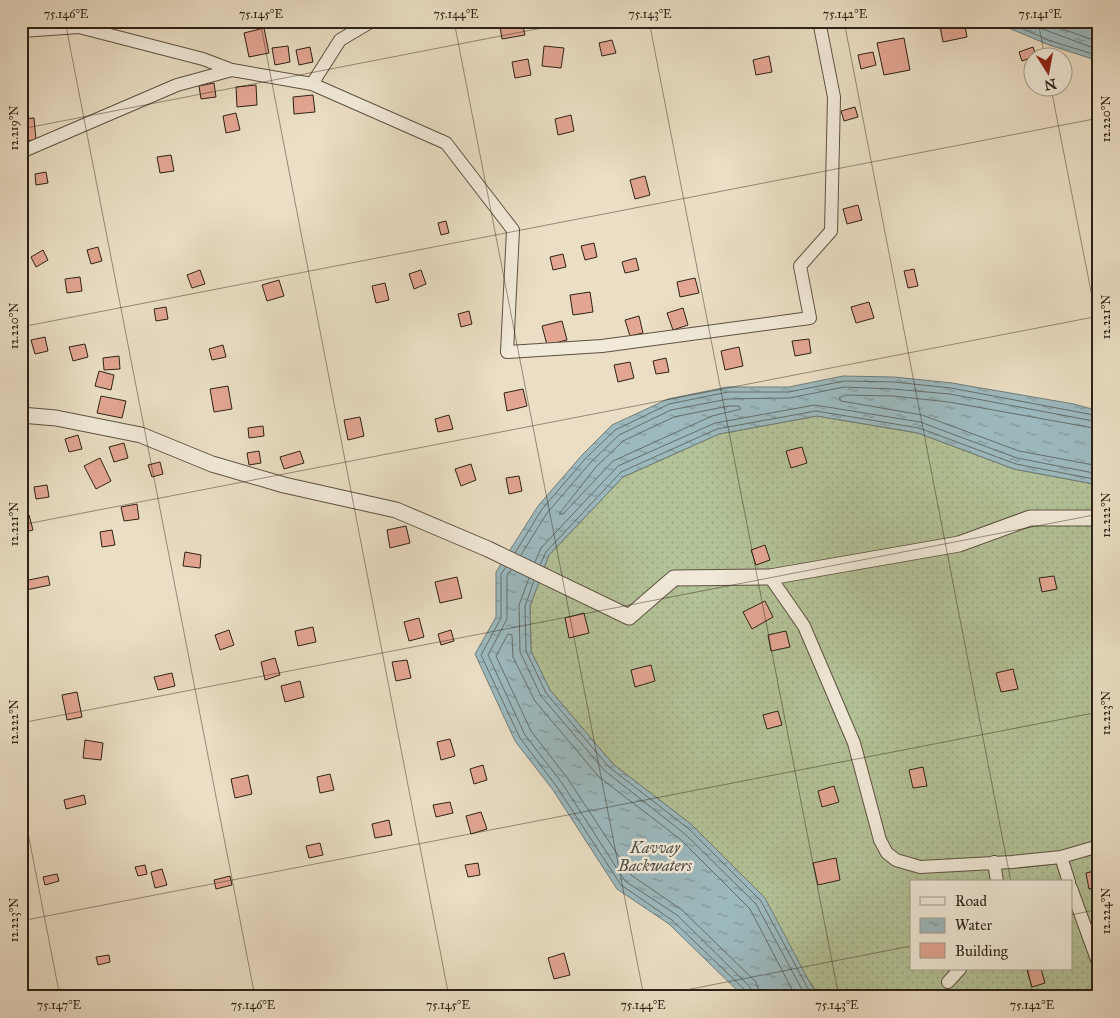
<svg xmlns="http://www.w3.org/2000/svg" width="1120" height="1018" font-family="'IM FELL Great Primer',serif">
  <style>
    .grass { fill: url(#grass-dots); stroke: #707256; fill-rule: evenodd }
    .water { fill: url(#water-ripples); stroke: #707d7b }
    .lines { fill: none; stroke-linecap: round; stroke-linejoin: round }
    .shore { stroke: #656e6a; stroke-width: 1 }
    .building { fill: #e2a692; stroke: #2e2216 }
    .minor-casing { stroke: #5d5142; stroke-width: 14 }
    .tertiary-casing { stroke: #5d5142; stroke-width: 17 }
    .minor { stroke: #f1ead9; stroke-width: 12 }
    .tertiary { stroke: #f1ead9; stroke-width: 15 }
    .ticks { fill: none; stroke: #2e2216; stroke-width: 1; stroke-opacity: 0.45 }
    .labels { text-anchor: middle; dominant-baseline: central; stroke-width: 5; stroke-linejoin: round; paint-order: stroke }
    .water-label { font-size: 16px; font-style: italic; fill: #4f4f48; stroke: #f1ead9 }
    .neatline { fill: none; stroke: #2e2216; stroke-width: 2 }
    .ticks-label { font-size: 12px; text-anchor: middle; fill: #2e2216 }
  </style>
  <defs>
    <pattern id="grass-dots" width="8" height="8" patternUnits="userSpaceOnUse" patternTransform="scale(1.25)"><rect width="8" height="8" fill="#b3c297"/><path d="M2 2h.1M6 6h.1" fill="none" stroke="#9aa681" stroke-width="1.8" stroke-linecap="round"/></pattern>
    <pattern id="water-ripples" width="26" height="14" patternUnits="userSpaceOnUse" patternTransform="scale(1.25)"><rect width="26" height="14" fill="#9cb9be"/><path d="M2 4q2-2 4 0t4 0M15 11q2-2 4 0t4 0" fill="none" stroke="#809699"/></pattern>
  </defs>
  <rect width="100%" height="100%" fill="#eadec4"/>
  <filter id="stains"><feTurbulence type="fractalNoise" baseFrequency=".004" numOctaves="4"/><feColorMatrix values="0 0 0 0 .2 0 0 0 0 .09 0 0 0 0 .02 0 0 0 .5 -.17"/></filter>
  <radialGradient id="worn" r=".72"><stop offset=".6" stop-color="#630" stop-opacity="0"/><stop offset="1" stop-color="#630" stop-opacity=".3"/></radialGradient>
  <!-- grass -->
  <path class="grass" d="M817,416L918,433L1014,469L1099,485V997H821L692,825L613,764L550,690L531,651L530,606L549,555L623,477L719,434ZM911,882H1071V969H911Z"/>
  <!-- water -->
  <path class="water" d="M992,21H1099V61L1049,45Z
    M843,376L894,377L952,383L1074,404L1099,411V485L1014,469L918,433L817,416L719,434L623,477L549,555L530,606L531,651L550,690L613,764L692,825L765,898L811,985L821,997H744L669,924L617,889L553,790L515,741L475,654L496,617V572L538,506L583,454L612,425L668,399L727,387H789Z"/>
  <g class="lines">
    <!-- shore -->
    <path class="shore" d="M1004,21L1051,41L1099,56
      M1021,21L1099,50
      M1040,21L1099,42
      M729,406H739L741,409L712,416L613,461L563,514H559L596,467L623,441L674,417Z
      M1099,429L949,402L893,396L845,395L839,398L841,401L922,415L1019,451L1099,466
      M515,553L542,509L586,458L615,430L669,404L728,392H789L844,381L894,382L951,388L1099,416
      M521,555L547,513L591,462L619,435L671,410L728,399L790,398L844,387L893,389L950,394L1099,422
      M535,562L541,548L618,466L715,423L815,405L920,422L1017,458L1099,474
      M540,565L546,552L621,472L717,429L816,411L919,428L1016,464L1099,480
      M506,567L501,574V618L481,655L520,738L557,787L621,885L672,920L746,991L747,997
      M511,570L507,576V619L488,655L525,735L562,783L625,881L677,915L750,987L754,997
      M529,578L519,605L520,652L541,696L605,771L685,834L756,904L806,997
      M534,581L525,606L526,651L546,693L609,767L689,829L761,901L807,987L814,997
      M761,997L756,982L682,910L631,875L568,779L531,731L496,656L508,634L512,635L513,657L535,701L599,777L680,839L750,909L796,997"/>
  </g>
  <!-- building -->
  <path class="building" d="M499,21H522L525,35L502,39Z
    M939,21H964L967,37L943,42Z
    M264,28L269,53L249,57L244,33Z
    M904,38L910,70L884,75L877,43Z
    M612,40L616,53L602,56L599,43Z
    M288,46L290,62L275,65L272,48Z
    M544,46L564,48L561,68L542,66Z
    M310,47L313,62L299,65L296,50Z
    M1033,47L1036,56L1022,61L1019,52Z
    M873,52L876,65L861,69L858,55Z
    M769,56L772,72L756,75L753,60Z
    M528,59L531,75L515,78L512,62Z
    M214,83L216,97L201,99L199,86Z
    M256,85L257,105L237,107L236,87Z
    M313,95L315,112L294,114L293,97Z
    M855,107L858,117L844,121L841,111Z
    M236,113L240,130L226,133L223,116Z
    M571,115L574,131L558,135L555,119Z
    M34,118L36,140L21,141V119Z
    M171,155L174,171L160,173L157,157Z
    M46,172L48,183L36,185L35,174Z
    M645,176L650,195L635,199L630,180Z
    M858,205L862,220L847,224L843,209Z
    M446,221L449,233L441,235L438,223Z
    M594,243L597,257L585,260L581,246Z
    M98,247L102,261L91,264L87,250Z
    M43,250L48,260L36,267L31,257Z
    M563,254L566,267L553,270L550,257Z
    M636,258L639,270L625,273L622,262Z
    M914,269L918,286L908,288L904,271Z
    M200,270L205,284L192,288L187,275Z
    M421,270L426,284L414,289L409,274Z
    M80,277L82,291L67,293L65,279Z
    M695,278L699,293L680,297L677,282Z
    M279,280L284,296L267,301L262,285Z
    M385,283L389,300L376,303L372,286Z
    M590,292L593,312L573,315L570,295Z
    M869,302L874,318L856,323L851,307Z
    M166,307L168,319L156,321L154,309Z
    M683,308L688,325L673,330L667,313Z
    M469,311L472,324L461,327L458,314Z
    M639,316L643,333L630,336L625,320Z
    M562,321L567,340L547,345L542,326Z
    M45,337L48,351L35,354L31,340Z
    M809,339L811,353L795,356L792,341Z
    M85,344L88,357L73,361L69,347Z
    M223,345L226,357L212,360L209,349Z
    M739,347L743,366L725,370L721,351Z
    M119,356L120,369L104,370L103,358Z
    M666,358L669,372L656,374L653,361Z
    M630,362L634,378L618,382L614,365Z
    M99,371L114,375L111,390L95,386Z
    M228,386L232,409L214,412L210,389Z
    M523,389L527,406L507,411L504,393Z
    M101,396L126,401L122,418L97,413Z
    M449,415L453,429L438,432L435,419Z
    M360,417L364,436L348,440L344,420Z
    M263,426L264,436L249,438L248,428Z
    M78,435L82,449L69,452L65,439Z
    M124,443L128,458L114,462L109,447Z
    M802,447L807,463L791,468L786,451Z
    M259,451L261,463L249,465L247,453Z
    M300,451L304,463L284,469L280,457Z
    M100,458L111,481L96,489L84,466Z
    M160,462L163,474L152,477L148,465Z
    M471,464L476,480L461,486L455,469Z
    M519,476L522,491L509,494L506,478Z
    M47,485L49,497L36,499L34,487Z
    M137,504L139,519L124,521L121,507Z
    M29,515L33,530L21,533V517Z
    M406,526L410,543L390,548L387,530Z
    M112,530L115,545L102,547L100,532Z
    M765,545L770,560L756,565L751,550Z
    M185,552L201,555L200,568L183,566Z
    M48,576L50,585L26,590L24,581Z
    M1054,576L1057,589L1042,592L1039,578Z
    M457,577L462,598L440,603L435,582Z
    M765,601L773,617L752,629L743,612Z
    M584,613L589,633L569,638L565,618Z
    M419,618L424,637L409,641L404,622Z
    M313,627L316,642L298,646L295,631Z
    M229,630L234,645L220,650L215,635Z
    M451,630L454,641L441,645L438,634Z
    M786,631L790,647L771,651L768,635Z
    M275,658L280,675L265,680L261,662Z
    M407,660L411,678L396,681L392,662Z
    M651,665L655,681L635,687L631,670Z
    M1013,669L1018,689L1001,692L996,673Z
    M172,673L175,686L158,690L154,677Z
    M300,681L304,697L285,702L281,686Z
    M77,692L82,717L67,720L62,695Z
    M778,711L782,725L767,729L763,715Z
    M450,739L455,756L441,760L437,742Z
    M85,740L103,743L101,760L83,758Z
    M483,765L487,780L474,784L470,769Z
    M923,767L927,786L913,788L909,770Z
    M330,774L334,790L320,793L317,777Z
    M248,775L252,794L235,798L231,779Z
    M834,786L839,802L822,807L818,791Z
    M84,795L86,804L66,809L64,800Z
    M450,802L453,813L436,817L433,805Z
    M481,812L487,829L471,834L466,816Z
    M389,820L392,835L375,838L372,824Z
    M320,843L323,855L309,858L306,846Z
    M836,858L840,880L818,885L813,863Z
    M478,863L480,875L468,877L465,865Z
    M145,865L147,874L138,876L135,867Z
    M162,869L167,885L155,888L151,872Z
    M1098,870L1099,887L1089,889L1086,873Z
    M57,874L59,881L45,885L43,877Z
    M230,876L232,885L216,889L214,880Z
    M564,953L570,975L554,979L548,958Z
    M109,955L110,962L98,965L96,957Z
    M1041,969L1045,983L1032,987L1027,970Z"/>
  <g class="lines">
    <!-- minor casing -->
    <g class="minor-casing">
      <path id="minor" d="M21,31L79,27L203,59L232,70L312,84L446,143L513,230L507,352L602,346L810,318L800,266L831,231L834,97L819,21
        M312,84L340,40L372,21
        M21,152L177,85L232,70
        M770,577L804,626L854,743L880,840L887,853L896,860L920,867L1012,862L1061,857L1069,882
        M1061,857L1099,846
        M994,862L997,882
        M1071,888L1099,965
        M948,982L960,969"/>
    </g>
    <!-- tertiary casing -->
    <g class="tertiary-casing">
      <path id="tertiary" d="M21,415L56,418L141,435L212,464L284,485L396,510L488,549L629,617L674,578L770,577L959,544L1030,518H1099"/>
    </g>
    <!-- minor -->
    <use href="#minor" class="minor"/>
    <!-- tertiary -->
    <use href="#tertiary" class="tertiary"/>
  </g>
  <!-- ticks -->
  <path class="ticks" d="M65,21L255,997M260,21L449,997M454,21L644,997M649,21L839,997M844,21L1011,882M1038,21L1045,58M1051,88L1099,332M21,129L578,21M21,327L1099,118M21,525L1099,316M21,723L1099,514M21,797L60,997M1071,915L1099,909M21,921L1099,712M1028,969L1033,997M650,997L911,946"/>
  <g class="labels">
    <!-- water labels -->
    <g class="water-label">
      <text x="655" y="847">Kavvay<tspan x="655" dy="18">Backwaters</tspan></text>
    </g>
  </g>
  <!-- margin -->
  <rect width="1120" height="1018" fill="none" stroke="#eadec4" stroke-width="55"/>
  <!-- legend -->
  <rect x="910" y="880" width="162" height="90" fill="#f1ead9" stroke="#a39a8b"/>
  <rect x="920" y="897" width="25" height="8" fill="#f1ead9" stroke="#a39a8b"/>
  <text x="955" y="906" font-size="15" fill="#2e2216">Road</text>
  <rect x="920" y="918" width="25" height="15" fill="url(#water-ripples)" stroke="#a39a8b"/>
  <text x="955" y="930" font-size="15" fill="#2e2216">Water</text>
  <rect x="920" y="943" width="25" height="15" fill="#e2a692" stroke="#a39a8b"/>
  <text x="955" y="956" font-size="15" fill="#2e2216">Building</text>
  <!-- north arrow -->
  <g transform="translate(1048 72) rotate(169)"><circle r="24" fill="#f1ead9" stroke="#a39a8b"/>
  <path d="M0-4L9 19L0 12L-9 19Z" fill="#8f2418"/>
  <text y="-8" font-size="14" font-weight="bold" text-anchor="middle" fill="#2e2216">N</text>
  </g>
  <rect x="28" y="28" width="1064" height="962" class="neatline"/>
  <g class="ticks-label">
    <text x="66" y="18">75.146°E</text>
    <text x="261" y="18">75.145°E</text>
    <text x="456" y="18">75.144°E</text>
    <text x="650" y="18">75.143°E</text>
    <text x="845" y="18">75.142°E</text>
    <text x="1040" y="18">75.141°E</text>
    <text transform="translate(1106 119) rotate(-90)" y="4">12.220°N</text>
    <text transform="translate(14 128) rotate(-90)" y="4">12.219°N</text>
    <text transform="translate(1106 317) rotate(-90)" y="4">12.221°N</text>
    <text transform="translate(14 326) rotate(-90)" y="4">12.220°N</text>
    <text transform="translate(1106 515) rotate(-90)" y="4">12.222°N</text>
    <text transform="translate(14 524) rotate(-90)" y="4">12.221°N</text>
    <text transform="translate(1106 713) rotate(-90)" y="4">12.223°N</text>
    <text transform="translate(14 722) rotate(-90)" y="4">12.222°N</text>
    <text transform="translate(1106 911) rotate(-90)" y="4">12.224°N</text>
    <text transform="translate(14 920) rotate(-90)" y="4">12.223°N</text>
    <text x="59" y="1009">75.147°E</text>
    <text x="253" y="1009">75.146°E</text>
    <text x="448" y="1009">75.145°E</text>
    <text x="643" y="1009">75.144°E</text>
    <text x="837" y="1009">75.143°E</text>
    <text x="1032" y="1009">75.142°E</text>
  </g>
  <rect width="100%" height="100%" filter="url(#stains)"/>
  <rect width="100%" height="100%" fill="url(#worn)"/>
</svg>
